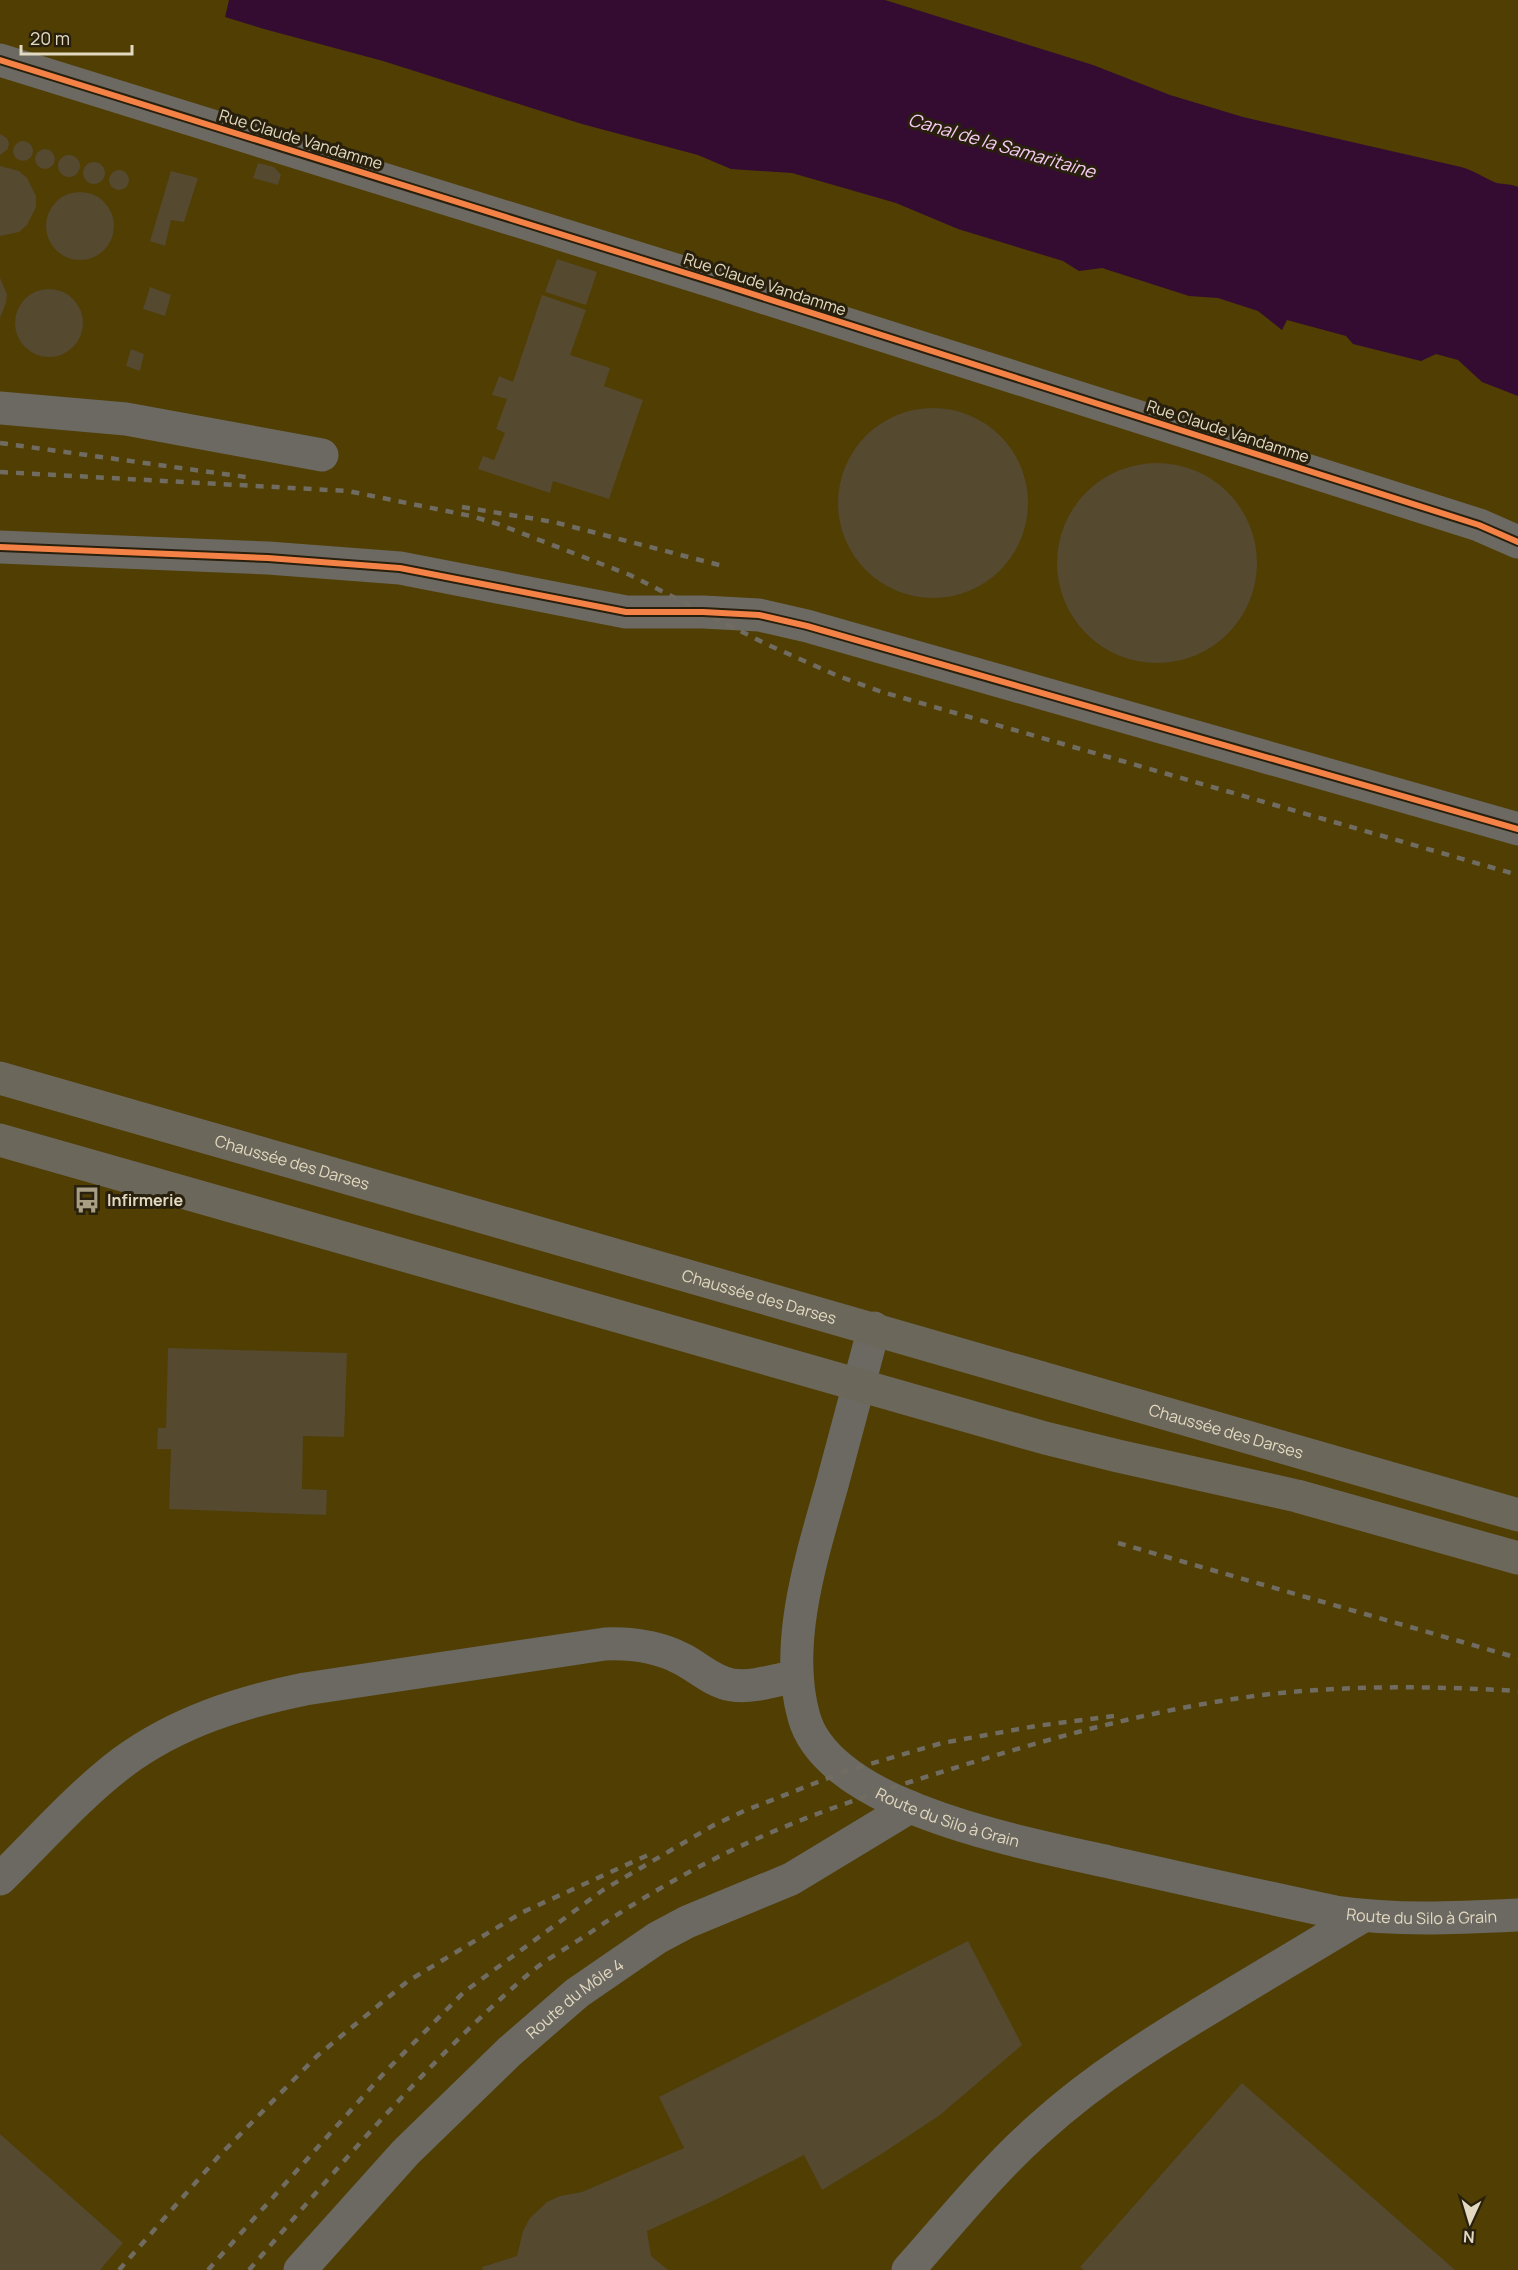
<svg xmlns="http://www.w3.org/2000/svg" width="1518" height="2270" font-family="Manrope,sans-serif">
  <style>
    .built { fill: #503e03 }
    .water { fill: #350c31 }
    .building { fill: #55492f }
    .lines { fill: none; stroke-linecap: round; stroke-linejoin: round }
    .minor { stroke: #6b6962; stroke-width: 33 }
    .major { stroke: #6b675b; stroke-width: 33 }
    .rail { stroke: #706c61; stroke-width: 4.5; stroke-dasharray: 8 8; stroke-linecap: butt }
    .cycleway-casing { stroke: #28200d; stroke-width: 10 }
    .cycleway { stroke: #f48246; stroke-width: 6 }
    .labels { text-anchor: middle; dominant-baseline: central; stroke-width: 6; stroke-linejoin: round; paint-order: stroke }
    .street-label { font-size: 16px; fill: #e3d9c0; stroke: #28200d }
    .poi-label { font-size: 16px; font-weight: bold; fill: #e3d9c0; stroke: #28200d; text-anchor: start }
    .water-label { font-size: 18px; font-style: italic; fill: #f7cbf4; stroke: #28200d }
  </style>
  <rect width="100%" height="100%" fill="#393013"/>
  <!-- built -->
  <path class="built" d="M0,0H1518V2270H0Z"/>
  <!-- water -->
  <path class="water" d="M229,0H885L1093,65L1170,95L1243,117L1461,167C1475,171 1481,176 1494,182C1501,185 1510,183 1518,187V396L1482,382L1458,360L1436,354L1421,361L1353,344L1346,336L1287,320L1282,330L1258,311L1218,298L1189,296L1102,268L1079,271L1063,261L958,229L896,203L792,173L731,169L698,155L582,124L383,61L264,29L225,17Z"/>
  <!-- building -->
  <path class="building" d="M0,134L7,138L9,143L8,149L0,155Z
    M13 151a10 10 0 1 1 20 0a10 10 0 1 1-20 0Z
    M35 159a10 10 0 1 1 20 0a10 10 0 1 1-20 0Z
    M58 166a11 11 0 1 1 22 0a11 11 0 1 1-22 0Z
    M83 173a11 11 0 1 1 22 0a11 11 0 1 1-22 0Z
    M258,163L274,167L281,175L278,185L253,178Z
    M0,166L19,171L27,178L36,196V207L27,225L19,232L0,236Z
    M109 180a10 10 0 1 1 20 0a10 10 0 1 1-20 0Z
    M171,171L198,178L184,222L171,220L165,246L150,241Z
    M46 226a34 34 0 1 1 68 0a34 34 0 1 1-68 0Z
    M557,259L597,272L586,305L545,292Z
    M0,278L7,294L6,303L0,318Z
    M150,287L171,295L165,316L143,309Z
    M15 323a34 34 0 1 1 68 0a34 34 0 1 1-68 0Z
    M542,295L586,310L570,355L610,368L604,386L643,400L609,499L553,481L550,493L478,469L483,456L494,460L505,433L496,429L507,399L492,395L499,376L513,382Z
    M131,349L144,354L140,371L126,366Z
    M838 503a95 95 0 1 1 190 0a95 95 0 1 1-190 0Z
    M1057 563a100 100 0 1 1 200 0a100 100 0 1 1-200 0Z
    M168,1348L347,1353L344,1437L303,1436L302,1489L327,1490L326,1515L169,1509L171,1449H157L158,1428H166Z
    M968,1941L1022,2045L940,2115L883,2153L822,2190L804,2155L711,2202L647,2231L651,2256L668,2270H483L482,2267L517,2256L523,2231L530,2218L547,2202L560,2196L582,2192L684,2148L659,2097Z
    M1242,2083L1455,2270H1084L1080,2267Z
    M0,2134L123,2243L100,2270H0Z"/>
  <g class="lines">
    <!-- minor -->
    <g class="minor">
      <path d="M0,60L721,284L1479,525L1518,542"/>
      <path d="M0,408L126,419L322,455"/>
      <path d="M0,547L268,558L400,568L626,612H703L759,615L807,626L1518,829"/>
      <path id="s1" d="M874,1328C860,1380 846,1433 832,1485C812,1556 783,1644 804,1717C815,1757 860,1785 896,1801C963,1831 1037,1846 1109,1862C1184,1879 1259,1896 1335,1912C1396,1921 1457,1918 1518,1915"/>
      <path d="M0,1879C40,1840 78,1796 123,1762C177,1722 241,1702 305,1689L605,1644C632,1643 657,1646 682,1659C698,1667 713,1682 732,1685C753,1688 776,1680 797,1676"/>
      <path id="s2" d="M300,2270L406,2152L509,2052L577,1993L657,1938L687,1922L791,1879L910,1807"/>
      <path d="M908,2270C951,2222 992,2170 1041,2127C1096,2077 1160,2038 1223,2000C1270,1972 1317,1944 1363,1916"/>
    </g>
    <!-- major -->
    <g class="major">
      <path id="s3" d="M0,1078L1518,1515"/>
      <path d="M0,1140L1045,1438L1118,1456L1297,1496L1518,1558"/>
    </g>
    <!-- rail -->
    <path class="rail" d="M0,443L253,478
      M0,472L348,491L471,516L498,524L630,575L766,644L838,676L879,691L1518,875
      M462,507L554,522L723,566
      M1118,1543L1518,1658
      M119,2270L218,2157L317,2056L408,1981L523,1912L648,1855
      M208,2270L385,2072L464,1992L603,1890L714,1825L744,1811L846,1771L942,1743L1036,1726L1114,1716
      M249,2270C337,2169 423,2066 525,1977C544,1960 569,1947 591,1932C651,1891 716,1855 784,1827C842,1803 903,1784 964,1765C1061,1735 1160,1708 1262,1695C1348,1685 1432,1686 1518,1691"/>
    <!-- cycleway casing -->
    <g class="cycleway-casing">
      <path id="cycleway" d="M0,60L721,284L1479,525L1518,542
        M0,547L268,558L400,568L626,612H703L759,615L807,626L1518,829"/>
    </g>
    <!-- cycleway -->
    <use href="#cycleway" class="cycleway"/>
  </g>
  <!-- icons -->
  <defs>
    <g id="bus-bare" transform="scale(2.07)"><path d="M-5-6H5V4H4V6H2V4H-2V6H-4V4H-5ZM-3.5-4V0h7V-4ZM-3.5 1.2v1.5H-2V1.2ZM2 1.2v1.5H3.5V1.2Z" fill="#a89e83" stroke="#28200d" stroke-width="2.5" paint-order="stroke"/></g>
  </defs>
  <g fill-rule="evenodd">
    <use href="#bus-bare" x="87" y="1200"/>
  </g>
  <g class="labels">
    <!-- street labels -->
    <g class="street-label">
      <text transform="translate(301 139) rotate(17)">Rue Claude Vandamme</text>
      <text transform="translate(765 284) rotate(18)">Rue Claude Vandamme</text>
      <text transform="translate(1228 431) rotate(18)">Rue Claude Vandamme</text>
      <text stroke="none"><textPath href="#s3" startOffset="304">Chaussée des Darses</textPath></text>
      <text stroke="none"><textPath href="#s3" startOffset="790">Chaussée des Darses</textPath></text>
      <text stroke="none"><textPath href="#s3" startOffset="1276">Chaussée des Darses</textPath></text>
      <text stroke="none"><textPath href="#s1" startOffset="582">Route du Silo à Grain</textPath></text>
      <text stroke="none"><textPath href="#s1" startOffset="1068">Route du Silo à Grain</textPath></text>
      <text stroke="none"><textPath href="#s2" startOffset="387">Route du Môle 4</textPath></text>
    </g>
    <!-- poi labels -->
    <g class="poi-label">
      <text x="107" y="1200">Infirmerie</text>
    </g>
    <!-- water labels -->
    <g class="water-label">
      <text transform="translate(1002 145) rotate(16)">Canal de la Samaritaine</text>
    </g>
  </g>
  <!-- north arrow -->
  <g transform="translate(1470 2222) rotate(184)" stroke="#28200d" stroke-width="4.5" paint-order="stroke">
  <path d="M0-4.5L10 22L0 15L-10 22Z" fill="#e3d9c0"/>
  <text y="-9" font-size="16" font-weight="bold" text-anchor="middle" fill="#e3d9c0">N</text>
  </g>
  <!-- scale -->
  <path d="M21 45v9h111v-9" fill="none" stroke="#e3d9c0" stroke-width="3"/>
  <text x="30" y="45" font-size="18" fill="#e3d9c0" stroke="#28200d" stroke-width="4.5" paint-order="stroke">20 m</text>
</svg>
